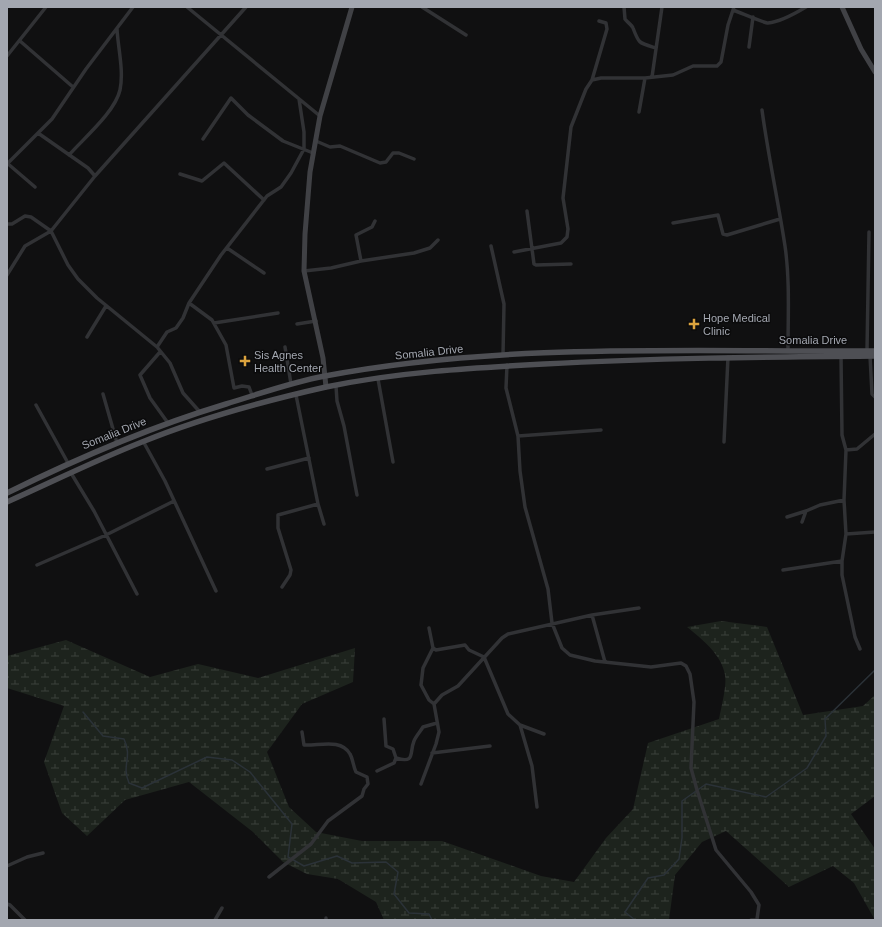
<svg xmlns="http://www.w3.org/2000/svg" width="882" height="927" font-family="Arial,sans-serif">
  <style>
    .wetland { fill: url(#wetland-marsh) }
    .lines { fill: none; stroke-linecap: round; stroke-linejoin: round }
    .stream { stroke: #2b3238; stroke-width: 1.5 }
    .street { stroke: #313235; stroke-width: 3.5 }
    .secondary { stroke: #404145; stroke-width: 5 }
    .primary { stroke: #4e4f54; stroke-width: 5.5 }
    .poi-dot { fill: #dba33e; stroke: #0b0b0c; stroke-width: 1.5 }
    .labels { text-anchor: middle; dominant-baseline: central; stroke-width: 3; stroke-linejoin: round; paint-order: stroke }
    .poi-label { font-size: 11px; fill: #a3a7b0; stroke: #0b0b0c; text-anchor: start }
    .street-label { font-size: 11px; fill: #a3a7b0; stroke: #0b0b0c }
  </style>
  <defs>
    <pattern id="wetland-marsh" width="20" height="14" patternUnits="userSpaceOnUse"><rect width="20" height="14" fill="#1d231d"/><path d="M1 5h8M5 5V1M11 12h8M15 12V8" fill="none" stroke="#3b403b"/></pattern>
  </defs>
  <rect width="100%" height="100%" fill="#101011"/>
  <!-- wetland -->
  <path class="wetland" d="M721,621L767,627L803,715L863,706L875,695V796L851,814L875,849V920L854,883L833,866L789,887L726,831L702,842L675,875L669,920H384L376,902L338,879L307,874L283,862L253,832L189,782L125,800L87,836L62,813L44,762L64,706L7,688V656L66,640L150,677L198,664L258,678L355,648L353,682L302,704L267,752L289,807L316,832L362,841H442L541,876L574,882L606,838L633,809L648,743L719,719C721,708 727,686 725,675C722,655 702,639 687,627Z"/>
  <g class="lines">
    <!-- stream -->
    <path class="stream" d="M83,712L103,736L124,739C133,758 121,764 129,783L142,788L207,757L232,760L250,772L292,824L288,857L304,866L337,856L352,863L386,862L398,872L394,894L409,913L429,914L432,920
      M635,920L625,912L648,878L664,875L679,859L682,838V801L706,784L766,797L807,768L826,736L825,719L875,670"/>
    <!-- street -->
    <path class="street" d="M187,7L320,116
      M422,7L466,35
      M624,7L625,19C627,22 632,25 633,28C639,44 639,43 656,48
      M733,10C739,12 764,23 768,23C780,22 796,13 806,7
      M20,41L73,87
      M749,47L753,17
      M7,56L46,7
      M652,77L662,7
      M592,80L607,29L606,23L599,21
      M762,110C768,155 778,200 785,246C790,280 788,316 788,350
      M639,112L645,78
      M38,133L88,168L95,176
      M203,139L231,98L248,115L283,141L313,153
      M316,141L330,147L340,146L380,163L386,162L393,153H399L414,159
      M69,155C84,138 115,112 120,90C124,71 118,48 117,29
      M7,163L35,187
      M7,164L52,119L86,69L133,7
      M180,174L202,181L224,163L264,200
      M527,211L534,264L536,265L571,264
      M673,223L718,215L723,234L727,235L780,219
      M7,224H12L25,216L31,217L51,231L68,265L78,279L97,298L157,347L170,363L183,393L199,411
      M491,246L504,304L503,355
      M227,248L264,273
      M514,252L561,243L567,237L568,229L563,198L571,127L586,89L592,80L601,78H645L673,75L693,66H717L721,62L728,25L734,7
      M361,261L356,235L372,227L375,221
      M304,271L331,268L361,261L414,253L430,248L438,240
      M7,275L25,246L51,231L95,176L246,7
      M189,303L212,320L226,345L234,388L242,386L249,387L252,395
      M214,323L278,313
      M297,324L316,321
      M87,337L106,306
      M157,347L167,332L176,328L183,318L189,303L221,255L267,196L281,187L291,173L304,149V132L299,99
      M285,347L291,384
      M867,351L869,232
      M160,352L140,375L150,398L168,423
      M841,356L842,435L846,450L844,500L846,534L842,561V575L855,637L860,649
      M870,356L872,394L875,397
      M507,365L506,388L518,436L520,471L525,507L548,589L552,623L562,648L570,655L595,661L651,667L681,663L686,666L690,674L694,702L691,768L697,790L716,850L751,892L759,905L757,919
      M378,379L393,462
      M336,386L337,401L344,426L357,495
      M103,394L117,443
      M296,395L318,504L324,524
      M36,405L68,463
      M518,436L601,430
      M143,441L165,481L216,591
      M724,442L728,357
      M846,450L857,449L875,434
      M267,469L309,458
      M71,473L94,511L137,594
      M787,517L806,511L820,505L844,500
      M802,522L806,511
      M846,534L875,532
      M37,565L106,535L174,501
      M783,570L842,561
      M282,587L290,575L291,570L278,528V515L318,504
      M592,615L605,662
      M429,628L433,648L436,650L465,645L469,650L484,657L508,714L520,725L544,734
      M434,704L442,695L458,686L502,638L508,634L592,615L639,608
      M520,725L532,766L537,807
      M432,753L490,746
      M396,758C416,764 409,753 414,741C416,736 420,732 423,727L437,723
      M377,771L394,763L396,758L393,749L386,746L384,719
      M421,784L436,744L439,732L434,704L429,700L421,685L423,668L433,648
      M7,866L27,857L43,853
      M269,877L311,844L328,821L362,796L364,789L368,784L367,777L356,772C353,766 353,759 350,754C341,738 319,746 304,745L302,732
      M7,904L10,905L25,920
      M215,920L222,908
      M326,920V918
      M751,920H758"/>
    <!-- secondary -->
    <path class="secondary" d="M842,7L861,49L875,72
      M326,387L323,358L304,271L305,234L310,172L320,116L352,7"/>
    <!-- primary -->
    <path class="primary" d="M7,493C78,458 150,427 226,404C259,394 292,382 325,376C506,342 692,352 875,351
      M7,502C52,482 96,460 142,442C201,418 264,401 326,387C398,372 471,368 544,364C654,358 764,357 875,356"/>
  </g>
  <!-- markers -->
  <g class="poi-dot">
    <path d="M692 318h4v4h4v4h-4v4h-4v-4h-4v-4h4z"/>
    <path d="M243 355h4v4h4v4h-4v4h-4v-4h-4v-4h4z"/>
  </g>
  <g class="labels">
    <!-- poi labels -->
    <g class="poi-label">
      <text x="703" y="318">Hope Medical<tspan x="703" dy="13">Clinic</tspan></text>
      <text x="254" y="355">Sis Agnes<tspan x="254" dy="13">Health Center</tspan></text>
    </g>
    <!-- street labels -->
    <g class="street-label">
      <text x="813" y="340">Somalia Drive</text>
      <text transform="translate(429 352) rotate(-6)">Somalia Drive</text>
      <text transform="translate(114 433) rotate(-22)">Somalia Drive</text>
    </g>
  </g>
  <!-- border -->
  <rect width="882" height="927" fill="none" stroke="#a3a7b0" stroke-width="16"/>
</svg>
